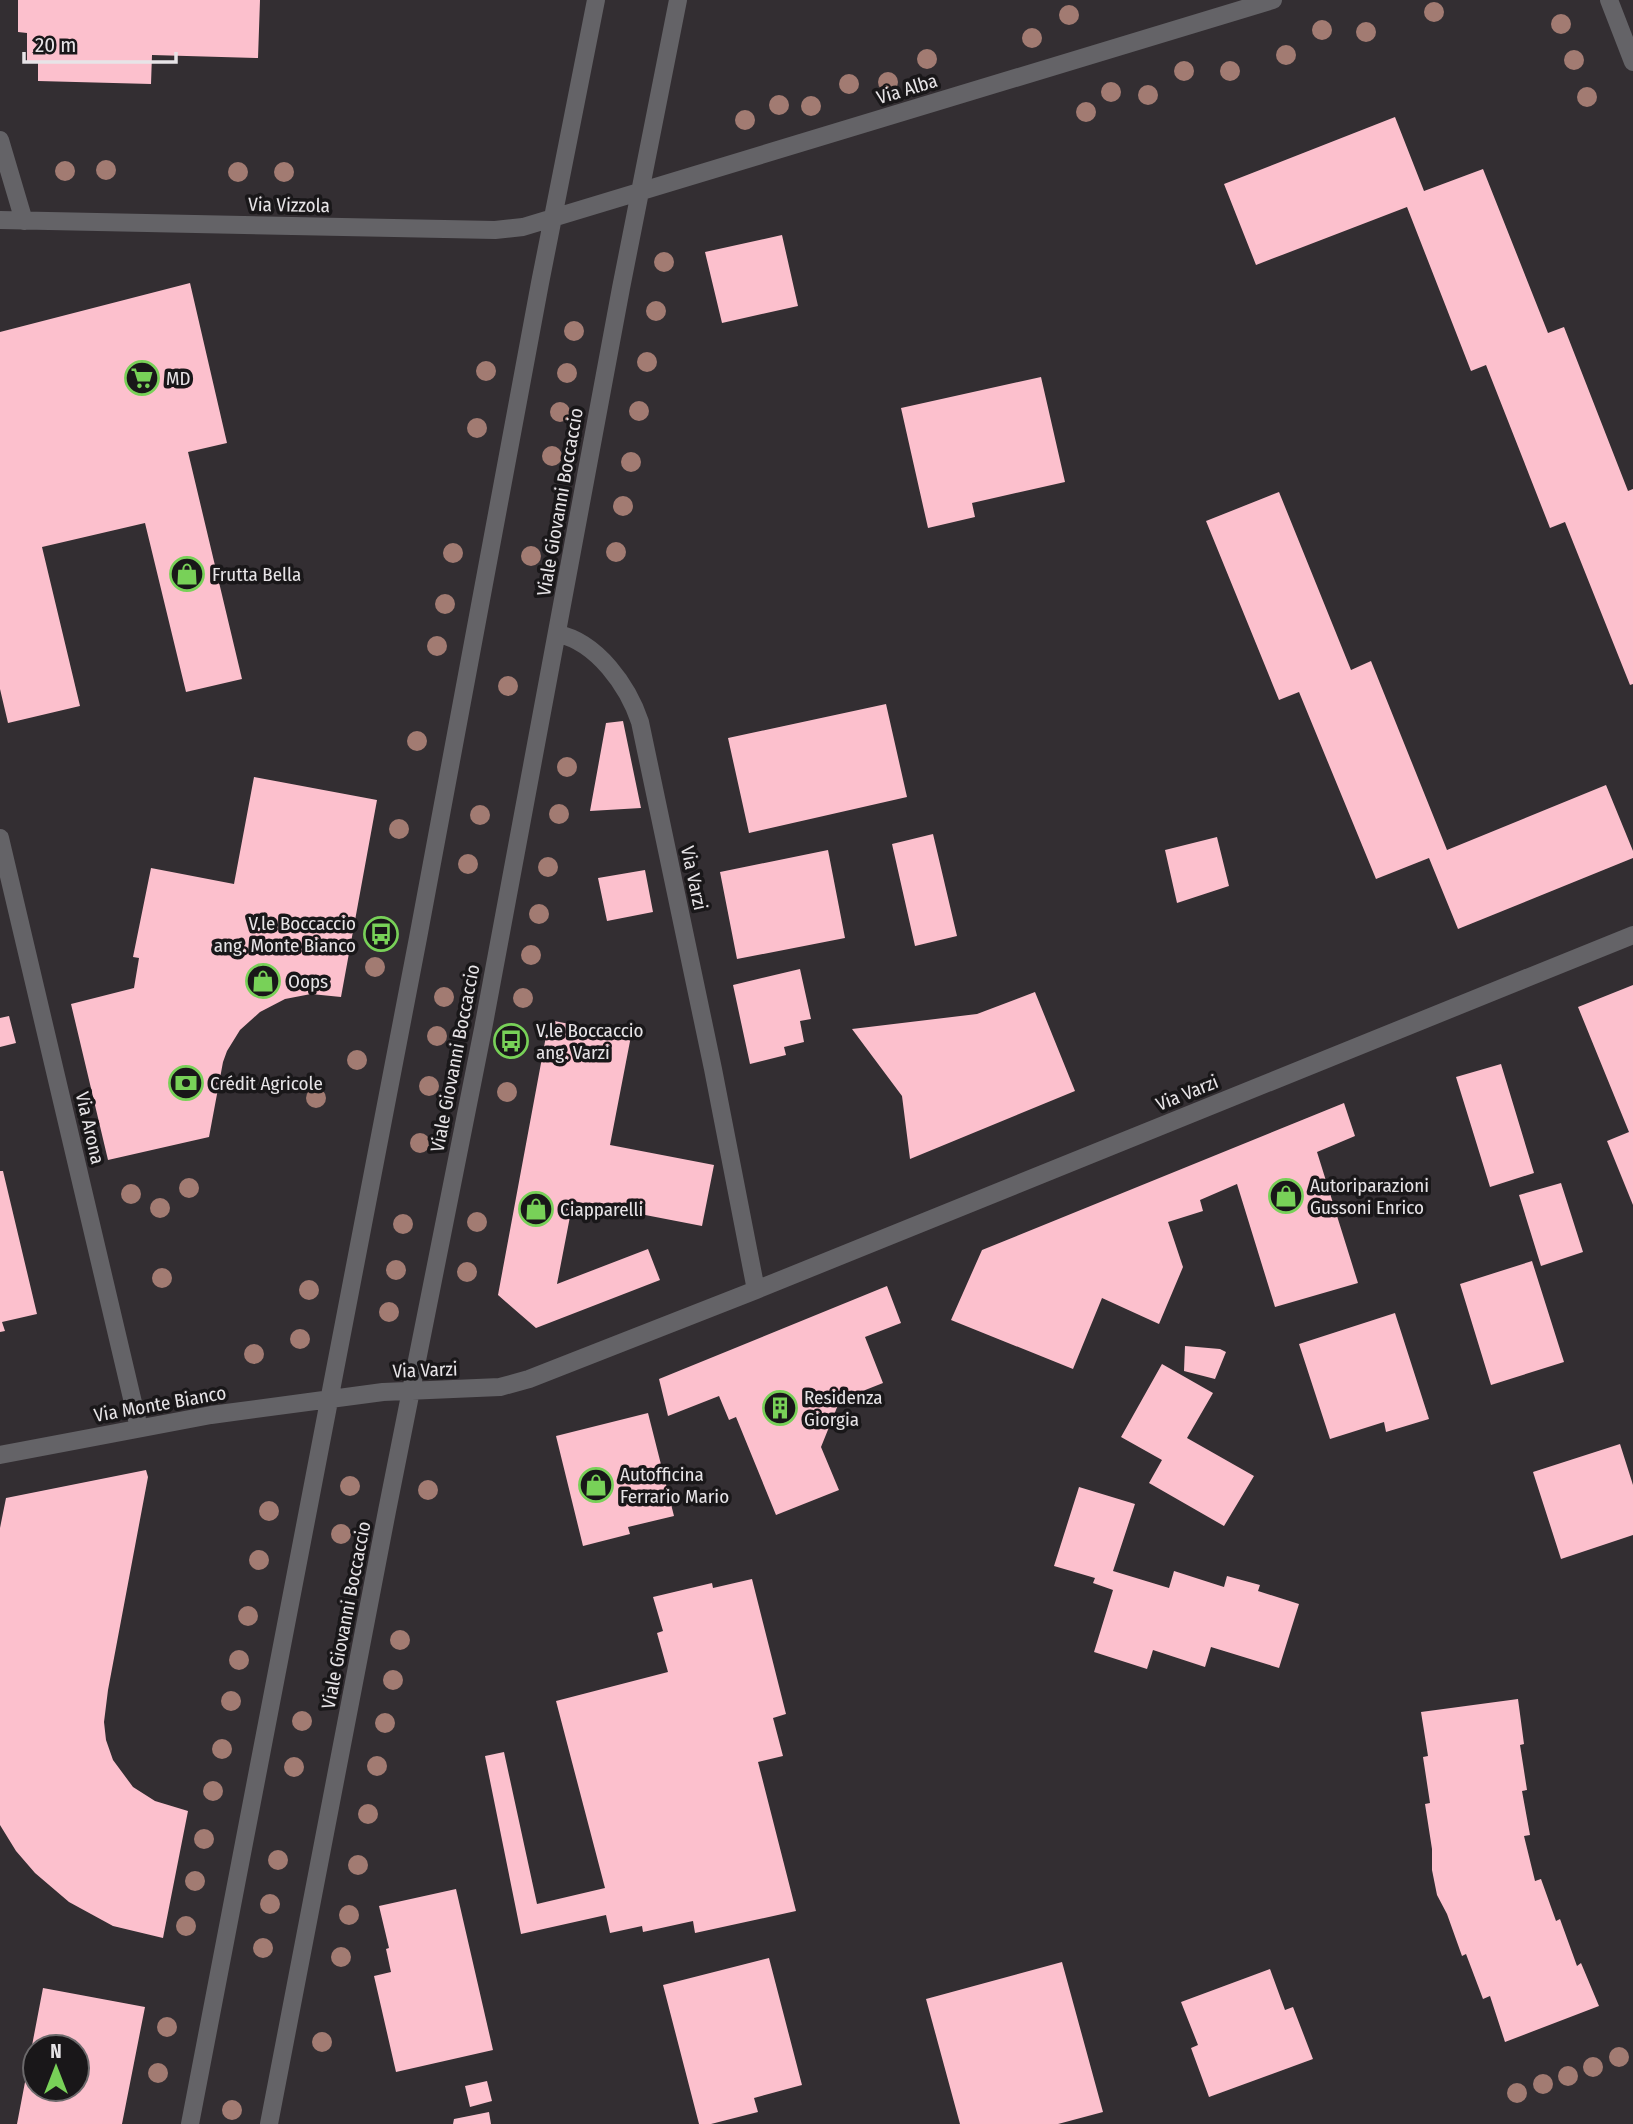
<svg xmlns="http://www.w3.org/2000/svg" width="1633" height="2124" font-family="'Fira Sans Condensed',sans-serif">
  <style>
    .building { fill: #fcc0cd; fill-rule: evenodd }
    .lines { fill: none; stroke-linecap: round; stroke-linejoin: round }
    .minor { stroke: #646367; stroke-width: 18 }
    .tree { fill: #a27b72 }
    .labels { text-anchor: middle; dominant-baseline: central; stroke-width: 7; stroke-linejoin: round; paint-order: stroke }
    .street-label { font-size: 19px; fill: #e7e4e7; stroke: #191719 }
    .poi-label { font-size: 19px; fill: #e7e4e7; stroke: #191719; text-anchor: start }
  </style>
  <rect width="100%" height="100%" fill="#332e32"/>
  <!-- building -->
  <path class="building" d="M18,0H260L258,58L152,55L151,84L38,81V63L27,62V33L18,32Z
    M1395,117L1424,191L1483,169L1548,333L1564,327L1628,491L1633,489V684L1630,685L1565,522L1550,528L1486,365L1471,371L1407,207L1256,265L1224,184Z
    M782,235L798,306L722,323L705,252Z
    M190,283L227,443L188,452L242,679L186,692L145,523L42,547L80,706L8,723L0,689V332Z
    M1041,377L1065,482L972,503L975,517L928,528L901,408Z
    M1279,492L1351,670L1371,661L1447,850L1606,785L1633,851V858L1458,929L1429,858L1376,879L1299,692L1279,700L1206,521Z
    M886,704L907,797L749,833L728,738Z
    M623,721L641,808L590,811L606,723Z
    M254,777L377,800L341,997L311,994L285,999L260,1012L240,1030L227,1051L223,1062L209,1137L108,1160L71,1004L134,988L139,958L133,957L151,868L234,884Z
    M933,834L957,936L915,946L892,844Z
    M1217,837L1229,886L1177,903L1165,850Z
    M828,850L845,938L737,959L720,872Z
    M645,870L653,912L607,921L598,878Z
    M800,969L811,1019L800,1021L804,1042L784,1047L786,1055L750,1064L733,985Z
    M1633,985V1205L1607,1141L1629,1132L1578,1007Z
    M1035,992L1075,1091L910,1159L902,1096L852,1029L977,1014Z
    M9,1016L16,1043L0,1047V1018Z
    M549,1020L631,1036L610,1145L714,1165L702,1226L573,1201L557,1284L648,1249L660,1280L536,1328L498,1295Z
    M1501,1064L1534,1173L1490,1187L1456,1077Z
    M1344,1103L1355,1136L1317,1152L1358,1283L1275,1307L1237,1184L1200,1200L1203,1211L1168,1222L1183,1267L1159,1324L1102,1298L1073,1369L951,1320L982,1250Z
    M0,1171H3L37,1314L2,1322L5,1331L0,1332Z
    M1561,1183L1583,1252L1541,1266L1519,1195Z
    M1532,1261L1564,1362L1491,1385L1460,1284Z
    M887,1286L901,1323L865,1337L883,1383L840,1400L821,1447L839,1490L776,1515L736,1417L729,1420L719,1396L668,1416L659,1379Z
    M1395,1313L1429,1419L1386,1432L1384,1422L1330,1439L1299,1344Z
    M1185,1346L1220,1349L1226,1352L1215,1379L1184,1371Z
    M1162,1364L1213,1393L1187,1438L1254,1476L1224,1526L1149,1483L1162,1460L1121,1437Z
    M648,1413L674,1516L628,1527L630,1534L583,1546L556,1436Z
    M1620,1444L1633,1485V1535L1561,1559L1533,1472Z
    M146,1470L148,1477L108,1690L104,1722L106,1740L113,1760L133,1787L155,1801L188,1811L163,1938L113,1926L69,1902L35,1873L16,1851L0,1825V1528L6,1498Z
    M1079,1487L1135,1504L1113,1571L1169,1588L1174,1571L1224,1587L1227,1576L1260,1585L1258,1591L1299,1604L1279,1668L1211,1647L1205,1667L1153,1650L1147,1669L1094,1652L1113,1590L1093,1583L1095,1578L1054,1566Z
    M752,1579L786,1714L773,1718L783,1756L758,1762L796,1911L695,1933L693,1921L643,1932L642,1926L610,1933L606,1915L521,1934L485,1756L504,1752L537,1904L605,1888L556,1701L668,1672L657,1633L663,1631L653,1597L712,1583L713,1588Z
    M1518,1699L1524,1744L1520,1745L1527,1790L1522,1791L1530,1835L1524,1836L1535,1881L1541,1879L1556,1921L1560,1919L1577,1966L1581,1963L1599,2006L1505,2042L1490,1996L1483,1999L1466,1954L1462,1956L1447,1914L1437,1895L1432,1870V1849L1425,1804L1430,1803L1423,1757L1428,1756L1421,1712Z
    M456,1889L493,2050L396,2072L374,1976L391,1972L386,1949L389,1948L379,1906Z
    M769,1958L802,2085L754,2098L758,2112L711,2124H699L663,1985Z
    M1062,1962L1103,2112L1058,2124H960L926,1999Z
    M1270,1969L1285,2010L1293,2007L1313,2059L1209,2097L1191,2048L1198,2045L1181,2002Z
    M43,1988L145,2007L122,2124H17ZM35,2047H77V2089H35Z
    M487,2081L492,2101L470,2107L465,2086Z
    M489,2112L491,2124H453L454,2119Z"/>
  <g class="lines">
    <!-- minor -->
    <path class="minor" d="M1609,0L1633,62
      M0,140L24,221
      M0,220L495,230L523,227L1273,0
      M558,634C597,642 628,686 640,722L713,1069L756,1290
      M0,838L139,1428
      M0,1455L211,1415L383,1392L500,1387L529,1379L756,1290L1633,935
      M190,2124L418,938L540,283L596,0
      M269,2124L387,1511L483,1029L621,288L678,0"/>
  </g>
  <!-- trees -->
  <g class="tree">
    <circle cx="1434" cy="12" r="10"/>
    <circle cx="1069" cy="15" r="10"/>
    <circle cx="1561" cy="24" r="10"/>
    <circle cx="1322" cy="30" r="10"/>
    <circle cx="1366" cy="32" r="10"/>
    <circle cx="1032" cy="38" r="10"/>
    <circle cx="1286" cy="55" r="10"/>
    <circle cx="927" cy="59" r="10"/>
    <circle cx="1574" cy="60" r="10"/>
    <circle cx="1184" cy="71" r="10"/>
    <circle cx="1230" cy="71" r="10"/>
    <circle cx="888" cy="82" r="10"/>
    <circle cx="849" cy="84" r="10"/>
    <circle cx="1111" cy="92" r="10"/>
    <circle cx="1148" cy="95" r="10"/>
    <circle cx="1587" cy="97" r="10"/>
    <circle cx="779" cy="105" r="10"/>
    <circle cx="811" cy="106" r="10"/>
    <circle cx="1086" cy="112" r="10"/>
    <circle cx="745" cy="120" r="10"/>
    <circle cx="106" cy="170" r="10"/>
    <circle cx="65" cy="171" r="10"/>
    <circle cx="238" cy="172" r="10"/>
    <circle cx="284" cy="172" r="10"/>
    <circle cx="664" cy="262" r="10"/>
    <circle cx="656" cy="311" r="10"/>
    <circle cx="574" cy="331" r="10"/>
    <circle cx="647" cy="362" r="10"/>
    <circle cx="486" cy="371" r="10"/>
    <circle cx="567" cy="373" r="10"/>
    <circle cx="639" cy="411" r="10"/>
    <circle cx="560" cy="412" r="10"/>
    <circle cx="477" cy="428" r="10"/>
    <circle cx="552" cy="456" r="10"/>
    <circle cx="631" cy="462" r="10"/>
    <circle cx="623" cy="506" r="10"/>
    <circle cx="616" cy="552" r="10"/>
    <circle cx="453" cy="553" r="10"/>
    <circle cx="531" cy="556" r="10"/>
    <circle cx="445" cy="604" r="10"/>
    <circle cx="437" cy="646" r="10"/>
    <circle cx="508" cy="686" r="10"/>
    <circle cx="417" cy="741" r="10"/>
    <circle cx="567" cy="767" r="10"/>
    <circle cx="559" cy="814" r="10"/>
    <circle cx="480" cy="815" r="10"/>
    <circle cx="399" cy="829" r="10"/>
    <circle cx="468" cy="864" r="10"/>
    <circle cx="548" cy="867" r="10"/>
    <circle cx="539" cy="914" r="10"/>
    <circle cx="531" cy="955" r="10"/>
    <circle cx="375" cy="967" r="10"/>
    <circle cx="444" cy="997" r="10"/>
    <circle cx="523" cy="998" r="10"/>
    <circle cx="437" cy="1036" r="10"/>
    <circle cx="357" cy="1060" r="10"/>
    <circle cx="429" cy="1086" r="10"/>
    <circle cx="507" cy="1092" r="10"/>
    <circle cx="316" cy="1098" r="10"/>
    <circle cx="420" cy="1143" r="10"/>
    <circle cx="189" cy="1188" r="10"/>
    <circle cx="131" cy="1194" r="10"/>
    <circle cx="160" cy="1208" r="10"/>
    <circle cx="477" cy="1222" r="10"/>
    <circle cx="403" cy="1224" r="10"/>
    <circle cx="396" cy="1270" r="10"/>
    <circle cx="467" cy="1272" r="10"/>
    <circle cx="162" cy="1278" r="10"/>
    <circle cx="309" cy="1290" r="10"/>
    <circle cx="389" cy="1312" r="10"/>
    <circle cx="300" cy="1339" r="10"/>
    <circle cx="254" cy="1354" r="10"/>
    <circle cx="350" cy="1486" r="10"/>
    <circle cx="428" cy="1490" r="10"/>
    <circle cx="269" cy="1511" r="10"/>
    <circle cx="341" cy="1534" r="10"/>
    <circle cx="259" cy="1560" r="10"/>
    <circle cx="248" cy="1616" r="10"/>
    <circle cx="400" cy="1640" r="10"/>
    <circle cx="239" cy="1660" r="10"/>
    <circle cx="393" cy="1680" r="10"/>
    <circle cx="231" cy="1701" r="10"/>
    <circle cx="302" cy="1721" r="10"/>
    <circle cx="385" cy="1723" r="10"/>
    <circle cx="222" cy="1749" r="10"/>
    <circle cx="377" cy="1766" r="10"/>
    <circle cx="294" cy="1767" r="10"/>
    <circle cx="213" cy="1791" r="10"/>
    <circle cx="368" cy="1814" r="10"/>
    <circle cx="204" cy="1839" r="10"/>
    <circle cx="278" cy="1860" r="10"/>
    <circle cx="358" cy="1865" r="10"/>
    <circle cx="195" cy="1881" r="10"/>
    <circle cx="270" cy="1904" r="10"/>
    <circle cx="349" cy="1915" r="10"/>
    <circle cx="186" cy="1926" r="10"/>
    <circle cx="263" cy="1948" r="10"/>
    <circle cx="341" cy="1957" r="10"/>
    <circle cx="167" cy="2027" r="10"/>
    <circle cx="322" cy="2042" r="10"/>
    <circle cx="1619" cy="2057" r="10"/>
    <circle cx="1593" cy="2067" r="10"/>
    <circle cx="158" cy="2073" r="10"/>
    <circle cx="1568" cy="2076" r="10"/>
    <circle cx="1543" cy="2084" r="10"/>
    <circle cx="1517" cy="2093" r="10"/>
    <circle cx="232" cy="2110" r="10"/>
  </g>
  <!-- icons -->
  <defs>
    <g id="supermarket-ring" transform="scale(1.75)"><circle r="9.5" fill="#191719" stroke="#78d158" stroke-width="1.5"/><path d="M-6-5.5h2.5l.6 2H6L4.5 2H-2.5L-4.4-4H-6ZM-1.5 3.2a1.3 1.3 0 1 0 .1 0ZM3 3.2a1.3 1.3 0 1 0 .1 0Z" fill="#78d158"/></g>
    <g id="shop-ring" transform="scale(1.75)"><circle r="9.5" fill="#191719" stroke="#78d158" stroke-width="1.5"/><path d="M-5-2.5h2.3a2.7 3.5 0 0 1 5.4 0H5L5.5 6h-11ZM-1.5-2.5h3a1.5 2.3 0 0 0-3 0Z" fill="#78d158"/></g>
    <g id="bus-ring" transform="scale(1.75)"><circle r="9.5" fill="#191719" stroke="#78d158" stroke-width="1.5"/><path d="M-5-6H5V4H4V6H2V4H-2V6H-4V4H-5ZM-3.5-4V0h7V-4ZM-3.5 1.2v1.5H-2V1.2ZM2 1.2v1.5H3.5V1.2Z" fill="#78d158"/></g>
    <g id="bank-ring" transform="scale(1.75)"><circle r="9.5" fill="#191719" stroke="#78d158" stroke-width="1.5"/><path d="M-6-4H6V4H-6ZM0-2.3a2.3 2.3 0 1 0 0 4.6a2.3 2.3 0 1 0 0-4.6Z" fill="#78d158"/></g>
    <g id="building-ring" transform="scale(1.75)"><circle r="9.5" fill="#191719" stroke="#78d158" stroke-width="1.5"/><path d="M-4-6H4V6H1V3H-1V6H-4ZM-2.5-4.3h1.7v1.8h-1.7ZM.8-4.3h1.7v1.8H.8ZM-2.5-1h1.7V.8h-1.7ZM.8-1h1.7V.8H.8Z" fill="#78d158"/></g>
  </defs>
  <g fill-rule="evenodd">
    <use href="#supermarket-ring" x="142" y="378"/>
    <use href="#shop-ring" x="187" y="574"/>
    <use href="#bus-ring" x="381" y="934"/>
    <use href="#shop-ring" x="263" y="981"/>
    <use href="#bus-ring" x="511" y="1041"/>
    <use href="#bank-ring" x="186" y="1083"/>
    <use href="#shop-ring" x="1286" y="1196"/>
    <use href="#shop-ring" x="536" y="1209"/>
    <use href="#building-ring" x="780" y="1408"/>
    <use href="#shop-ring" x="596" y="1485"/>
  </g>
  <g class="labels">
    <!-- street labels -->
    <g class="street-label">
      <text transform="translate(907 89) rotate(-17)">Via Alba</text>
      <text transform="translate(289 205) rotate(1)">Via Vizzola</text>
      <text transform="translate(560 502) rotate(-80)">Viale Giovanni Boccaccio</text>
      <text transform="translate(694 878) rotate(78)">Via Varzi</text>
      <text transform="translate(455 1058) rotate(-79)">Viale Giovanni Boccaccio</text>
      <text transform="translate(1187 1093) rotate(-22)">Via Varzi</text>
      <text transform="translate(90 1128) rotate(77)">Via Arona</text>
      <text transform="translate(425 1370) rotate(-2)">Via Varzi</text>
      <text transform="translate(160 1404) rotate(-10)">Via Monte Bianco</text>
      <text transform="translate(346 1615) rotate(-79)">Viale Giovanni Boccaccio</text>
    </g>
    <!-- poi labels -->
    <g class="poi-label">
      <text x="166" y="378">MD</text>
      <text x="212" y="574">Frutta Bella</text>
      <text x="356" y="923" text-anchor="end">V.le Boccaccio<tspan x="356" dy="22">ang. Monte Bianco</tspan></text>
      <text x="288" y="981">Oops</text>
      <text x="536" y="1030">V.le Boccaccio<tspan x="536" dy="22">ang. Varzi</tspan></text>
      <text x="210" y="1083">Crédit Agricole</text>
      <text x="1310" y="1185">Autoriparazioni<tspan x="1310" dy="22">Gussoni Enrico</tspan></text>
      <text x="560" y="1209">Ciapparelli</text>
      <text x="804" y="1397">Residenza<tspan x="804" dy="22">Giorgia</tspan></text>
      <text x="620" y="1474">Autofficina<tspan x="620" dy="22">Ferrario Mario</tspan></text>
    </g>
  </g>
  <!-- north arrow -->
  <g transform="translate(56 2068)"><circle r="33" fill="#191719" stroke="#6b696b" stroke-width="2"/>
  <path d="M0-5L12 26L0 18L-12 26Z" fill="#78d158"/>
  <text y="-10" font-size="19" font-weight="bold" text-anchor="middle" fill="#e7e4e7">N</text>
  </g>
  <!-- scale -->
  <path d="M24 52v10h152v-10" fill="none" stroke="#e7e4e7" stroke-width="3.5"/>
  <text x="35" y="52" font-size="21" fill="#e7e4e7" stroke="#191719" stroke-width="5" paint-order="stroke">20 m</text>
</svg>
